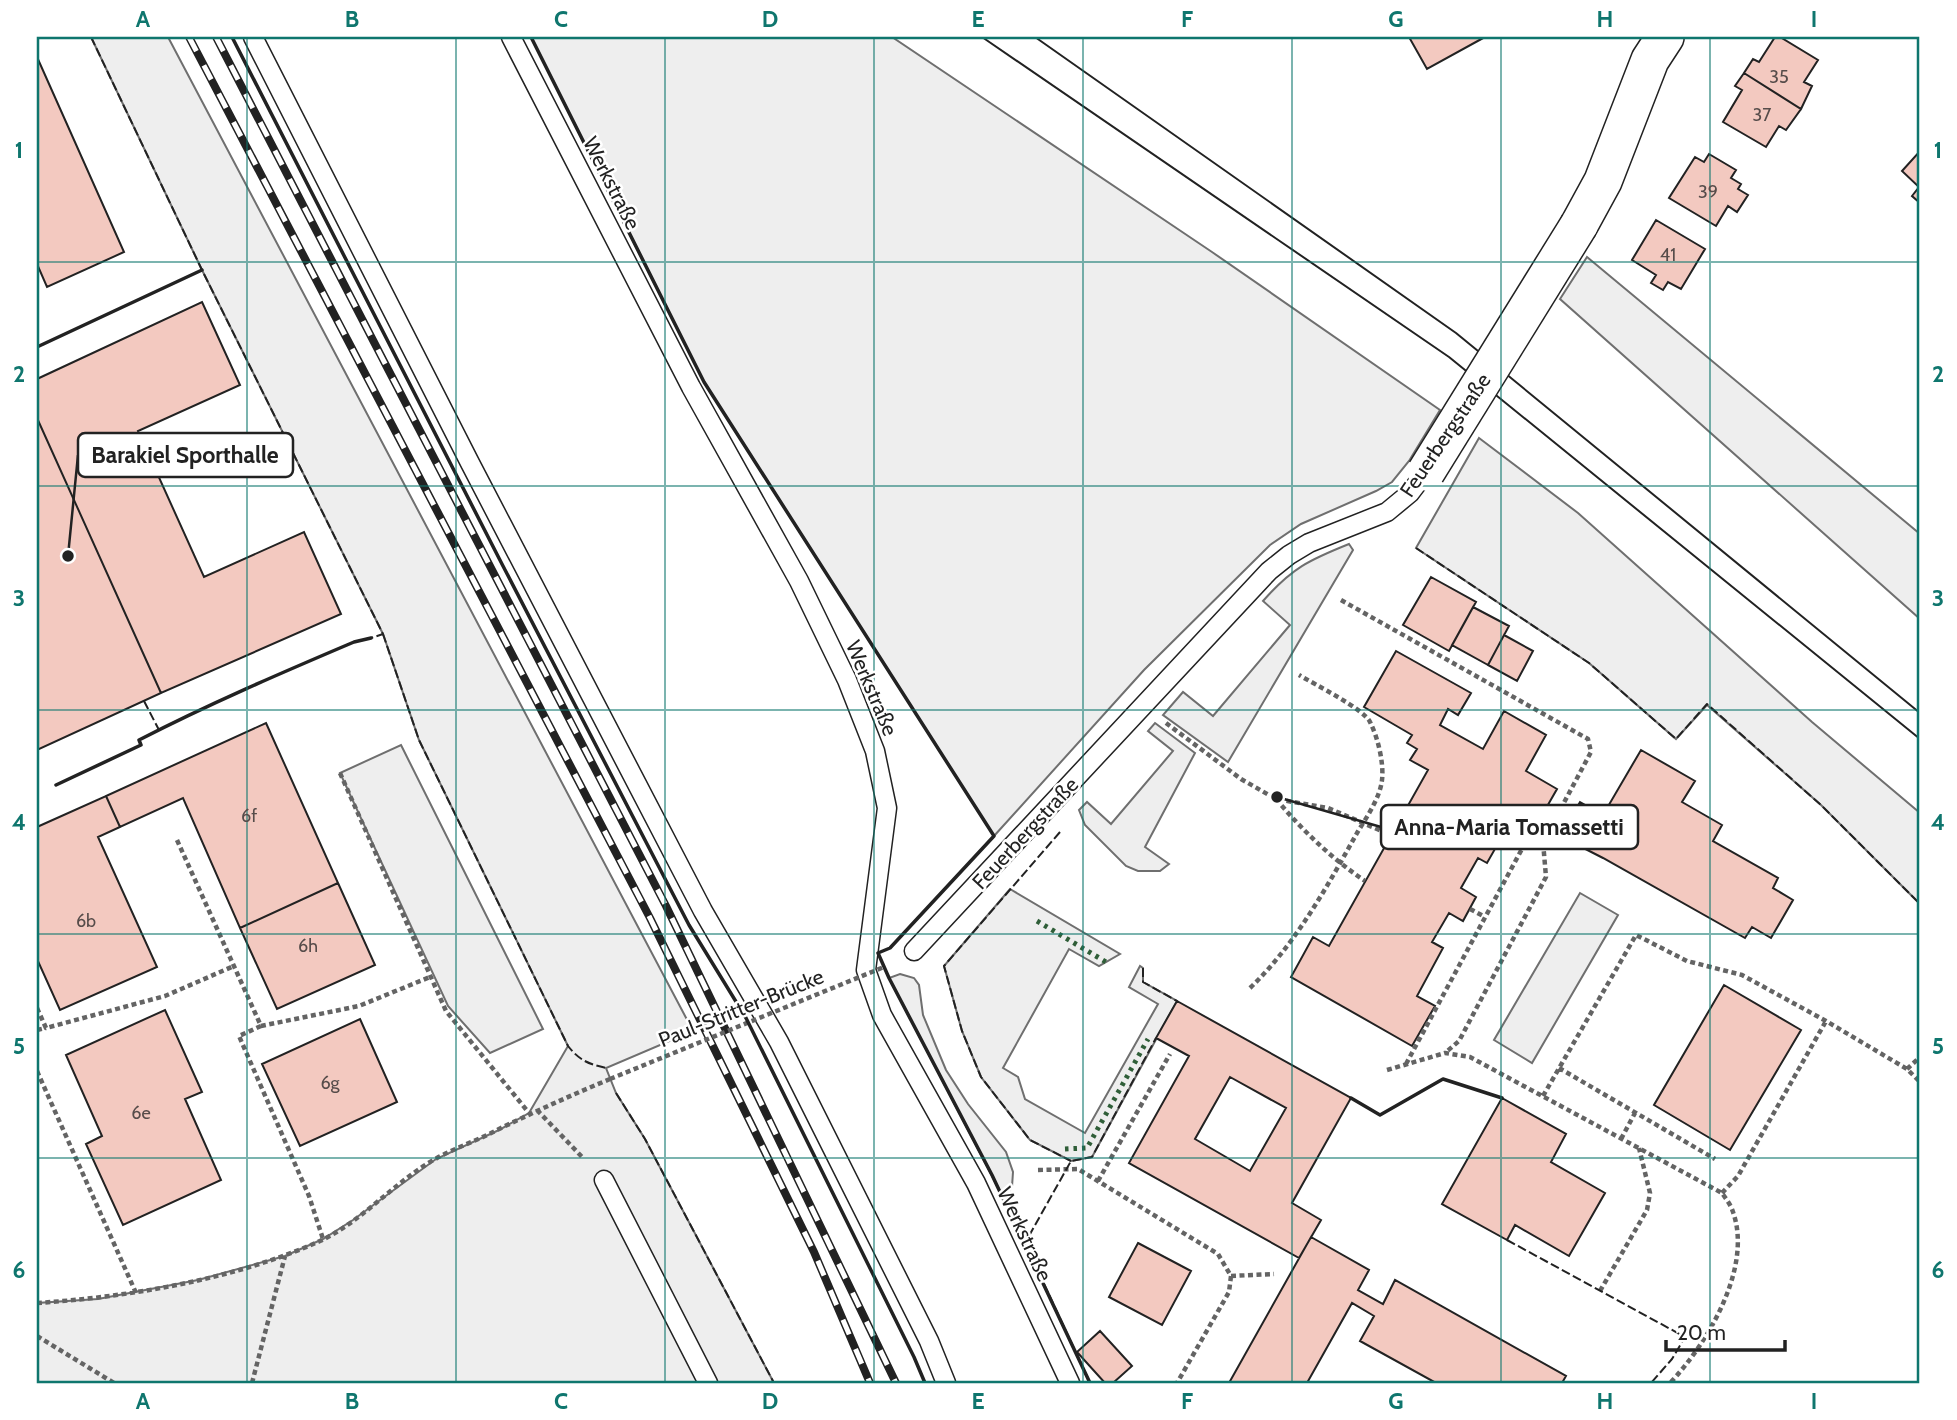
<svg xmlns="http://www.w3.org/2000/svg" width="1957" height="1420" font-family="Cabin,sans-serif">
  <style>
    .green { fill: #eee; stroke: #6f6f6f; stroke-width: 2 }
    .building { fill: #f3c9c0; stroke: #222; stroke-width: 2; fill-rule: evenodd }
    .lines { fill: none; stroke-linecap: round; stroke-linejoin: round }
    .lane-casing { stroke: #222; stroke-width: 21 }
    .street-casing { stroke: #222; stroke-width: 40 }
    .path { stroke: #646464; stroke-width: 4.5; stroke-dasharray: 5 3.5; stroke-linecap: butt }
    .lane { stroke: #fff; stroke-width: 18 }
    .street { stroke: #fff; stroke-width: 37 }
    .tram { stroke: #222; stroke-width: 2 }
    .rail-casing { stroke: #222; stroke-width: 8 }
    .rail { stroke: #fff; stroke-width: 5; stroke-dasharray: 16; stroke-linecap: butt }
    .street-bridge-casing { stroke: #222; stroke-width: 40; stroke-linecap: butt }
    .path-bridge { stroke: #646464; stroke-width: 4.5; stroke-dasharray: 5 3.5; stroke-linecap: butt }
    .street-bridge { stroke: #fff; stroke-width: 37 }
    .hedge { stroke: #2f5e38; stroke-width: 5; stroke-dasharray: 3.5 5; stroke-linecap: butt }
    .fence { stroke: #222; stroke-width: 2; stroke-dasharray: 9 3.5; stroke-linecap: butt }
    .wall { stroke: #222; stroke-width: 3.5 }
    .grid { fill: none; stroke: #0f766e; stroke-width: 2; stroke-opacity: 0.55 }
    .labels { text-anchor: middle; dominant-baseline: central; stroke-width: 5; stroke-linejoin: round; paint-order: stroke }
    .number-label { font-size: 18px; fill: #564c4a }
    .street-label { font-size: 21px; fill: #222; stroke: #fff }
    .leader { fill: none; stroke: #222; stroke-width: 2.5 }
    .callout-dot { fill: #222; stroke: #fff; stroke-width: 2.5 }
    .callout { fill: #fff; stroke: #222; stroke-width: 2.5 }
    .callout-label { font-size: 23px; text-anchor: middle; font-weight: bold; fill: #222 }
    .neatline { fill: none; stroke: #0f766e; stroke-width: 2.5 }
    .grid-label { font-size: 23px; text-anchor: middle; font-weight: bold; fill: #0f766e }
  </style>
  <rect width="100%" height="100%" fill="#fff"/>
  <!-- green -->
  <path class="green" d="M91,37H168L693,1031L606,1068L616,1093L645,1139L774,1383H37V1303L98,1299L198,1280L285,1256L323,1239L353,1220L436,1159L499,1130L529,1113L568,1046L419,740L383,634L202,270Z
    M531,37H892L1212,252L1440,410L1409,461L1392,482L1376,491L1301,524L1270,545L1144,670L994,836L704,382Z
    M1587,257L1920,534V619L1560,299Z
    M1479,438L1578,513L1812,722L1920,813V904L1821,805L1707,705L1676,739L1589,663L1416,548Z
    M1349,544L1353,550L1228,762L1163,715L1183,692L1213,716L1290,625L1263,601C1292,568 1309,560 1349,544Z
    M1155,723L1195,753L1145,847L1169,864L1160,871H1138L1126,866L1085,825L1079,810L1087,802L1111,824L1173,751L1148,731Z
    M401,745L543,1029L490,1053L448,1006L340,773Z
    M1010,889L1120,954L1099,966L1069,949L1003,1068L1018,1077L1025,1099L1085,1133L1158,1004L1129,987L1140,966L1143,968V982L1177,1001L1092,1157L1071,1161L1030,1140L981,1077L962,1031L944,966Z
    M1580,893L1618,915L1532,1063L1494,1040Z
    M900,974L914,978L919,985L923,1015L946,1070L968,1104L1006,1152L1013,1172L1012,1187L1004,1199L889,978Z"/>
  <!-- building -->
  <path class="building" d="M1409,37H1485L1427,69Z
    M1775,37H1780L1818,60L1804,82L1812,86L1801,109L1744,73L1753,59L1759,62Z
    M37,57L124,252L47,287L37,264Z
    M1744,73L1801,109L1786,130L1779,126L1766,147L1723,122L1742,90L1735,86Z
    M1920,151V203L1912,196L1919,187L1902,171Z
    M1709,154L1736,170L1731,178L1741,184L1738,189L1748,195L1737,212L1728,206L1716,226L1669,198L1695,157L1704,162Z
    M1656,220L1705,249L1681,289L1668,282L1663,290L1651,283L1656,275L1632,260Z
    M202,302L240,385L138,431L204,577L304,532L341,614L161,693L37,418V379Z
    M37,418L161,693L37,750Z
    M1431,577L1476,602L1449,651L1403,625Z
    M1473,607L1509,626L1488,665L1452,645Z
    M1504,635L1533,651L1517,681L1488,665Z
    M1396,651L1471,693L1458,715L1448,709L1440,725L1483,749L1504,711L1546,735L1526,771L1557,789L1533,831L1512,819L1487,863L1478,858L1461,888L1476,897L1463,921L1449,913L1432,942L1443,948L1417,996L1435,1006L1412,1046L1291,977L1313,937L1329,946L1428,770L1410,760L1417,749L1407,743L1412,735L1364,707Z
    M266,723L338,883L240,928L183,798L120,827L106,796Z
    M1641,750L1695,781L1682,802L1722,825L1713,841L1778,878L1773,888L1793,900L1771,938L1752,927L1745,938L1603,858L1560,836L1580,802L1603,815Z
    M106,796L120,827L98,837L157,967L60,1010L37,959V827Z
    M338,883L375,965L277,1009L240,928Z
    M1724,985L1801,1030L1730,1150L1654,1105Z
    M1177,1001L1351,1098L1292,1203L1321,1220L1299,1258L1129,1163L1189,1056L1156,1038ZM1230,1077L1286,1108L1250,1171L1195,1139Z
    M165,1010L202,1092L185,1099L221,1180L123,1225L86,1144L102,1136L66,1055Z
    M360,1019L397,1102L300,1146L262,1064Z
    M1502,1098L1566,1134L1551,1162L1605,1193L1569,1256L1515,1225L1507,1240L1442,1204Z
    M1311,1237L1369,1270L1358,1290L1383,1304L1395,1280L1566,1376L1562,1383H1436L1360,1341L1374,1316L1352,1303L1307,1383H1229Z
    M1138,1243L1191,1271L1162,1325L1109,1297Z
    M1100,1331L1132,1366L1113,1383H1105L1077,1352Z"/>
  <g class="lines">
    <!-- lane casing -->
    <g class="lane-casing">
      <path id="lane" d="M253,37L470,463L703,911L779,1042L929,1341L946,1383
        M511,37L691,387L799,581L847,680L875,751L887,808L866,970L882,1015L976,1183L1070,1383
        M914,951L1269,571L1289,555L1309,543L1387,512L1410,493L1426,472
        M604,1180L708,1383"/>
    </g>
    <!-- street casing -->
    <g class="street-casing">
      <path id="street" d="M1579,225L1603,181L1650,60L1665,37"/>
    </g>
    <!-- path -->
    <path class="path" d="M1341,600L1588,739L1591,752L1543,842L1546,877L1459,1041L1445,1053
      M1166,723L1241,779L1276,799L1328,808L1391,835
      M340,773L446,1011L529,1113
      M1276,799C1303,831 1331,858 1365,881
      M177,840L261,1026L359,1006L430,977
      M1470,909L1485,917
      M1250,988C1295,945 1327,887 1357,833C1366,818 1380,798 1382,780C1384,763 1378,738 1370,722C1364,709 1314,684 1299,675
      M37,1008L46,1028L165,996L234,966
      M261,1026L239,1036L309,1196L323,1239
      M37,1030L46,1028
      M1406,1064L1523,847L1543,842
      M1559,1068L1715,1159
      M1907,1069L1920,1057
      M1387,1070L1445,1053L1470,1057L1722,1193C1726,1199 1731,1205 1733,1212C1753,1268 1707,1344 1670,1383
      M37,1071L136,1293
      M1543,1096L1636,935L1687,961L1742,975L1826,1021L1907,1069L1920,1082
      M537,1110L584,1159
      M1621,1139L1635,1113
      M1038,1170L1078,1169L1218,1254L1231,1276L1229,1292L1177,1383
      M1098,1181L1170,1054
      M1722,1193L1738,1176L1826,1021
      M1231,1276L1274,1274
      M1600,1291L1647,1210L1650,1193L1639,1148
      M37,1303C129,1297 236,1279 320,1241C363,1221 395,1181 437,1158C457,1147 479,1140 499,1129C536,1111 572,1095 610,1079
      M37,1336L114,1383
      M252,1383L285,1256"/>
    <!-- lane -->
    <use href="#lane" class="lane"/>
    <!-- street -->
    <use href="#street" class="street"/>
    <!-- tram -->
    <path class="tram" d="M982,37L1449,357L1920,739
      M1035,37L1456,333L1920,713"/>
    <!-- rail casing -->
    <g class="rail-casing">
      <path id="rail" d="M189,37L650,918L814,1252L870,1383
        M216,37L666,906L896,1383"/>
    </g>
    <!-- rail -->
    <use href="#rail" class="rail"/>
    <!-- street-bridge casing -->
    <g class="street-bridge-casing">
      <path id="street-bridge" d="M1426,472L1579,225"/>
    </g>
    <!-- path-bridge -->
    <path class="path-bridge" d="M610,1079L884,967"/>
    <!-- street-bridge -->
    <use href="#street-bridge" class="street-bridge"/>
    <!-- hedge -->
    <path class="hedge" d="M1037,921L1106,962
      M1065,1149L1087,1148L1148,1039"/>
    <!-- fence -->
    <path class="fence" d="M91,37L202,270L383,634L371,638
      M1416,548L1589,663L1676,739L1707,704L1821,805L1920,904
      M383,634L419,740L568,1046C579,1060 588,1064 606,1068
      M144,701L159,730
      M1060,832L944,966L962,1031L981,1077L1030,1140L1071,1161
      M1143,968V982L1177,1001
      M616,1093L645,1139L774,1383
      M1507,1240L1685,1337L1672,1359L1651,1383
      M1090,1383L1025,1243L1071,1161L1092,1157L1156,1038"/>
    <!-- wall -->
    <path class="wall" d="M232,37L503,566L689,925L746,1018L914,1357L925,1383
      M531,37L704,382L994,836L890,948L878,953L889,978L992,1175L1090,1383
      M37,347L202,270
      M56,785L141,745L139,740C209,704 281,673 354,642L371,638
      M1351,1098L1380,1115L1443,1079L1502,1098"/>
  </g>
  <!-- grid -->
  <path class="grid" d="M247,37V1383M456,37V1383M665,37V1383M874,37V1383M1083,37V1383M1292,37V1383M1501,37V1383M1710,37V1383M37,262H1920M37,486H1920M37,710H1920M37,934H1920M37,1158H1920"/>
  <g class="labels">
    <!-- number labels -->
    <g class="number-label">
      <text x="1779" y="77">35</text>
      <text x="1762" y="115">37</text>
      <text x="1708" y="192">39</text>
      <text x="1668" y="255">41</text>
      <text x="249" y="816">6f</text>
      <text x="86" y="921">6b</text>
      <text x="308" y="946">6h</text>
      <text x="330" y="1083">6g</text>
      <text x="141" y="1113">6e</text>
    </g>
    <!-- street labels -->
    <g class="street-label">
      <text transform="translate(612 183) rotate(63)">Werkstraße</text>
      <text transform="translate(1445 435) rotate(-56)">Feuerbergstraße</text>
      <text transform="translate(872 688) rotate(67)">Werkstraße</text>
      <text transform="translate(1025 833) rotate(-47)">Feuerbergstraße</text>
      <text transform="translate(741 1008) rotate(-22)">Paul-Stritter-Brücke</text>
      <text transform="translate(1025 1234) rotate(65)">Werkstraße</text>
    </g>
  </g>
  <!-- callouts -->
  <path class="leader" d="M68 556L78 455M1277 797L1381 827"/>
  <g class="callout-dot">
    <circle cx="68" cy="556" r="7"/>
    <circle cx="1277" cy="797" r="7"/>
  </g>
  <g class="callout">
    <rect x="78" y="433" width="215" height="44" rx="7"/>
    <rect x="1381" y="805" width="257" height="44" rx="7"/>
  </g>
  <g class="callout-label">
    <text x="185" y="463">Barakiel Sporthalle</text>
    <text x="1509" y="835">Anna-Maria Tomassetti</text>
  </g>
  <!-- border -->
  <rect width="1957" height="1420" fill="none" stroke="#ffffff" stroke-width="77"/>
  <!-- scale -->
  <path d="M1666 1340v10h119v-10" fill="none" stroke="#222222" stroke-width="3.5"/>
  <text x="1677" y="1340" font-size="21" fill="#222222" stroke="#ffffff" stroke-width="5" paint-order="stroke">20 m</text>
  <rect x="38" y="38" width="1880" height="1344" class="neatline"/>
  <g class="grid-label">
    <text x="143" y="27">A</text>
    <text x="352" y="27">B</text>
    <text x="561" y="27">C</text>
    <text x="770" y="27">D</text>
    <text x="978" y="27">E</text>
    <text x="1187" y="27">F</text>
    <text x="1396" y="27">G</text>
    <text x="1605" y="27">H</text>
    <text x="1814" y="27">I</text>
    <text x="19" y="158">1</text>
    <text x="1938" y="158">1</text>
    <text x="19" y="382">2</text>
    <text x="1938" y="382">2</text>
    <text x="19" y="606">3</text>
    <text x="1938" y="606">3</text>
    <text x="19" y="830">4</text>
    <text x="1938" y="830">4</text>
    <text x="19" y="1054">5</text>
    <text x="1938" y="1054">5</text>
    <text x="19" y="1278">6</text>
    <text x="1938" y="1278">6</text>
    <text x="143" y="1409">A</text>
    <text x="352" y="1409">B</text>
    <text x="561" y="1409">C</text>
    <text x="770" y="1409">D</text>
    <text x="978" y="1409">E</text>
    <text x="1187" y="1409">F</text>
    <text x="1396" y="1409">G</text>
    <text x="1605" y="1409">H</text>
    <text x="1814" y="1409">I</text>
  </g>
</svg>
